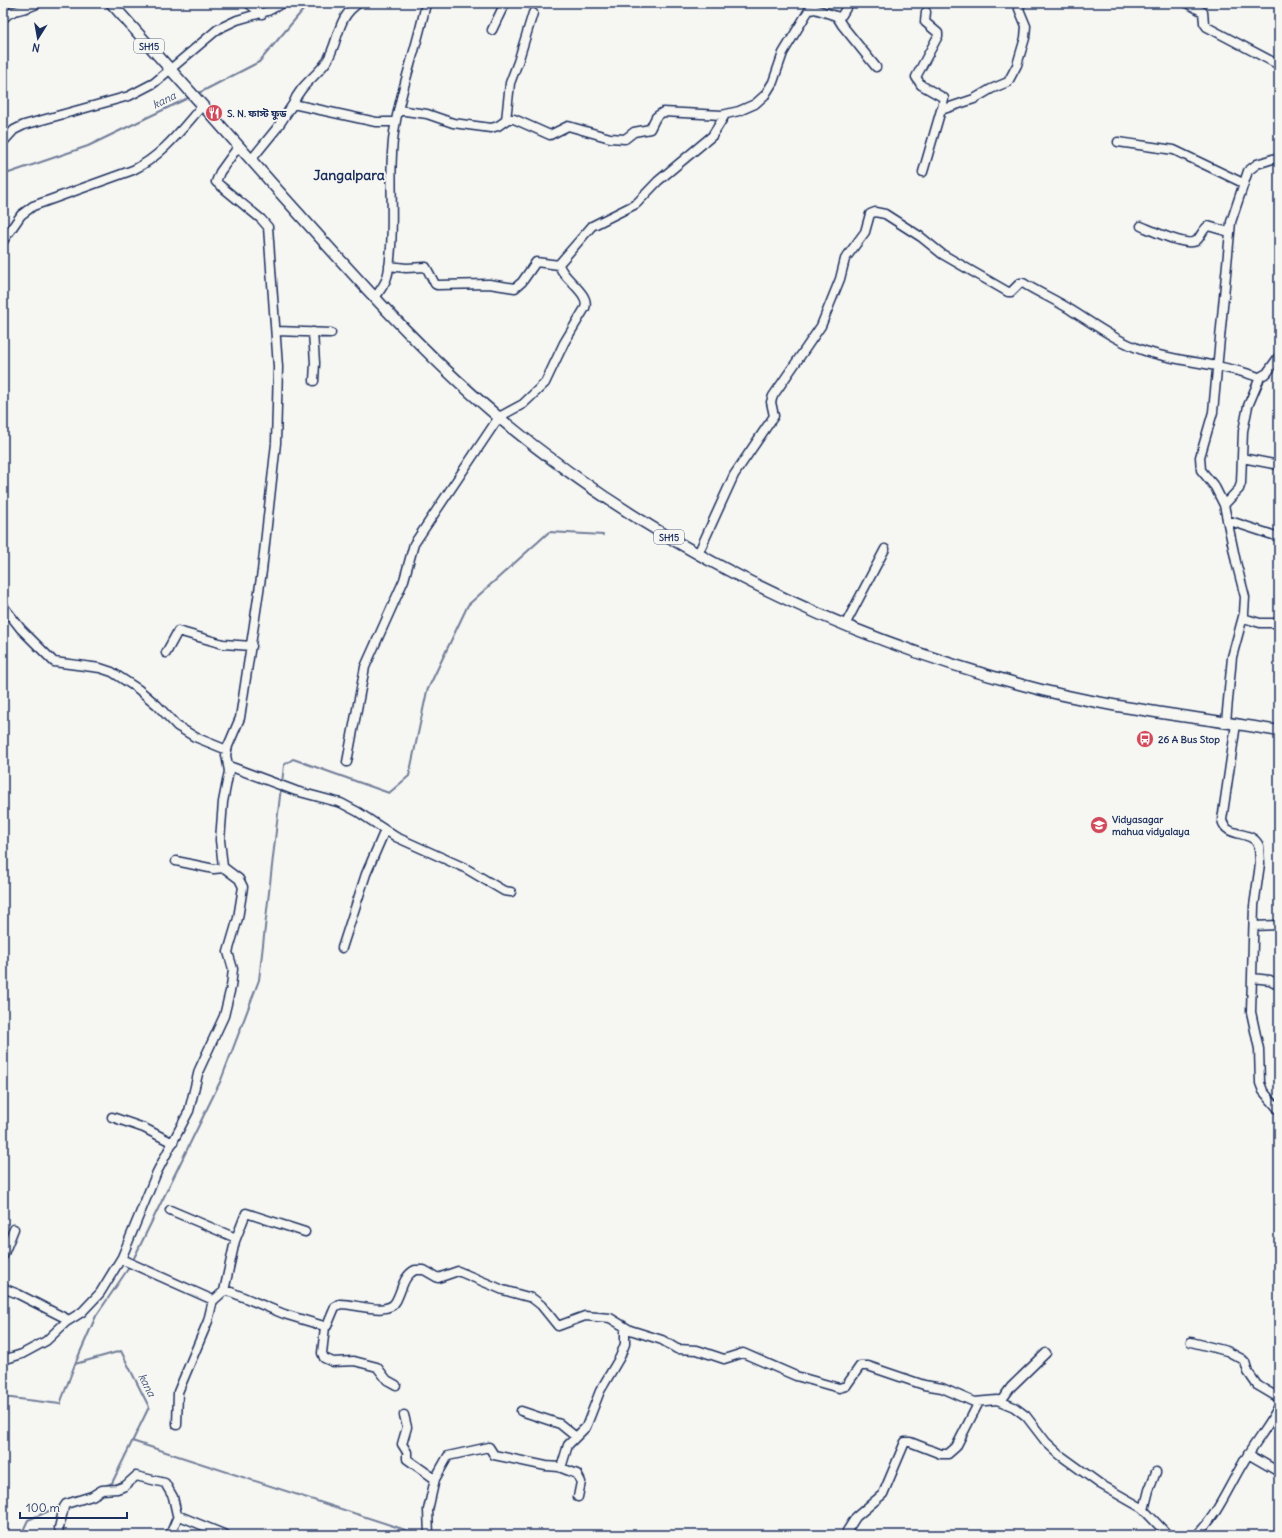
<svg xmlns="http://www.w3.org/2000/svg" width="1282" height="1538" font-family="Delius,'Noto Sans Bengali',sans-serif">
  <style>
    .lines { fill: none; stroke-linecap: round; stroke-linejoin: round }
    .stream { stroke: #717e99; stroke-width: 2 }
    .minor-casing { stroke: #1b2f5e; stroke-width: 11 }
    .major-casing { stroke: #1b2f5e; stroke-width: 13 }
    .minor { stroke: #f6f6f2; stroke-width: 8 }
    .major { stroke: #f6f6f2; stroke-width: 10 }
    .labels { text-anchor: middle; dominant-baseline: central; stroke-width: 4; stroke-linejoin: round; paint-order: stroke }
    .shield { fill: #f6f6f2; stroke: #5d6b8a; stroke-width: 1 }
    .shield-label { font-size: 9px; font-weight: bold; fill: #1b2f5e }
    .poi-label { font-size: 10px; font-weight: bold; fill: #1b2f5e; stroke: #f6f6f2; text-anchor: start }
    .water-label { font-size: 11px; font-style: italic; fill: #46567b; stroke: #f6f6f2 }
    .district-label { font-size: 14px; font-weight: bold; fill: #1b2f5e; stroke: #f6f6f2 }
  </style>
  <rect width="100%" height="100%" fill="#f6f6f2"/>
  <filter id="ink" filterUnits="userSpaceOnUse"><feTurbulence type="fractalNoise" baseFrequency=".025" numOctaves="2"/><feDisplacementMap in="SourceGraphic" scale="8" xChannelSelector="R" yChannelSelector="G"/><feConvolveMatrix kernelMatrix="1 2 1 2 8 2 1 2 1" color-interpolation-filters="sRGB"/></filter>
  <g filter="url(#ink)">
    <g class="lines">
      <!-- stream -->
      <path class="stream" d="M197,94L259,62L309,3
        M3,175L88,146L190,97
        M282,783L284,765L293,759L389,793L409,776L427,691L468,605L549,532L603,535
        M132,1262L221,1080L259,980L281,787
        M75,1364L96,1316L130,1266
        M3,1397L60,1404L75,1364L121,1351L149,1407L112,1483L105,1486
        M132,1441L421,1535
        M21,1535L28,1520L63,1505"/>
      <!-- minor casing -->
      <g class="minor-casing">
        <path id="minor" d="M248,3L262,14
          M1187,3L1203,12L1204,23L1207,27L1279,65
          M926,12L925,22L938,33V36L916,77L921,85L944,98L942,109
          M5,17C13,8 25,11 38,3
          M837,17L842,25L876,67
          M492,30L505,3
          M293,104C300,85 316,77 327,61C340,39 336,18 359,3
          M398,110L427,114L453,123L491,128L498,126L508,119H514L550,135L568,126L610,138L625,139L634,132L650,129L656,117L663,112L722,115L739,111L755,104L765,95L773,82L783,53L809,10L815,9L839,17L842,15L849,3
          M506,120L510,83L518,62L533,13
          M3,142L14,130L24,125L129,96L154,83L218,29L237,20L268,11L283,3
          M1118,142L1174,150L1243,183
          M251,160L277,128L293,104L376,122H395
          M923,172L941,110L974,99L991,89L1008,82L1017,65L1025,38L1026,26L1019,9L1021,3
          M1141,226C1151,230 1186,247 1196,241C1201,237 1202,230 1208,226L1229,232
          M3,241L21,215L33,206L133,170C162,156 181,130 202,106
          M389,266L406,268L426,267L435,284L437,285L489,284L515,288L522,282L536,262L559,265
          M375,298C379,291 385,285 387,277C390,268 390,257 391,247C394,207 388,166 395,126C402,84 418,45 426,3
          M277,331L331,333
          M313,332L315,363L314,381
          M1258,378L1267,373L1279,356
          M1242,458L1279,465
          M1227,520L1279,537
          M698,554L734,475L774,416L771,402L773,396L821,326L840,279L845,259L865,232L870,214L875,212L885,214L921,237L942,254L1008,292H1011L1020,283H1023C1039,293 1056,300 1071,310C1095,325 1118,342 1145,351C1182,363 1221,363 1258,377L1259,380L1248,406L1243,431L1241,483L1239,489L1224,505
          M3,606L21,629L54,662L100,668L112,672L138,689L157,705L177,726L195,737L227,750
          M1243,618L1260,623H1279
          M845,625L885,549
          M166,653L178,631L223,644L252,646
          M1226,722L1232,657L1244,613L1245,597L1236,562L1224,505L1215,487L1201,470L1200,457L1213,412L1231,222L1248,171L1257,164L1279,157
          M1236,724L1222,820C1226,839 1252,829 1259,846L1260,864L1254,906L1251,1012L1259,1049L1260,1083L1263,1091L1279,1110
          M347,762L365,667L404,580L414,544L499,417L523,404L545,383L564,343L585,308C591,293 561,278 559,264L592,226L636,204L658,181L712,136L725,115
          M229,766L296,791L341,803L358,812L396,837L465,868L504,891L511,892
          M176,861L214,869L224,868
          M1254,926L1279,925
          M342,948L366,874L385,830
          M1252,978L1270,980L1279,985
          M112,1117L144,1128L173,1143
          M170,1210L236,1238
          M3,1256L14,1229
          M121,1259L211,1299L214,1300L224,1291L231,1292L284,1314L324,1326H327L335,1307L340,1304C354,1303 388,1317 396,1301C402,1290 403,1276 415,1270H424L438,1278L458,1271L503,1290L532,1298L541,1305L558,1326L585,1316L610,1318L630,1330L662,1340L677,1349L697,1350L724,1359L743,1353L796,1376L839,1388L846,1386L860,1366H868L924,1385L942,1388L974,1402L997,1400L1014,1407L1026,1416L1046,1442L1060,1455L1100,1484L1142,1508L1168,1535
          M3,1288L18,1294L69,1320
          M224,1291L235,1241L246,1213L305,1232
          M325,1327L322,1353L324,1358L333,1362L354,1361L377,1367L387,1380L396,1385
          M1191,1342L1227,1351L1242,1359L1245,1362L1248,1372L1257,1385L1279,1398
          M3,1360L22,1354L46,1341L66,1322L82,1312L100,1293L122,1257L157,1172L189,1111L199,1070L224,1016L231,987L233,969L228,952L238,918L243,887L239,879L223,867L220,840L223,802L229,771L226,755L228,746L240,718L262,571L276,443L278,367L268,227L261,219L216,182L220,172L238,147
          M1001,1401L1011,1387L1046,1353
          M521,1411L560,1424L576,1437
          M404,1415L407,1427L402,1444L407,1452V1459L435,1479L428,1510L429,1535
          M177,1425L178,1392L208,1321L213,1300
          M1248,1454L1279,1472
          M561,1468L568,1445L586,1427L600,1391L620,1357L625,1344V1328
          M435,1479L448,1456L489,1447L494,1455L546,1466L559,1467L577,1474L581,1482L578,1497
          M1144,1510L1149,1490L1156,1472
          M59,1528L64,1507L66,1504L92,1496L102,1490L117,1489L125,1486L136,1476L165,1483L173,1497L177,1515L226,1535
          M847,1531L856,1517L883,1494L905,1442H910L941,1454H948L956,1447L979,1402
          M170,1535L178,1516
          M1197,1535C1218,1514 1228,1488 1243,1463C1254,1443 1269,1426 1279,1406"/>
      </g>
      <!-- major casing -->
      <g class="major-casing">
        <path id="major" d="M111,3C168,67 226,131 282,195C350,271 418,349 496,415C647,542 829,633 1019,684C1104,708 1192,716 1279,731"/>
      </g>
      <!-- minor -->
      <use href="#minor" class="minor"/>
      <!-- major -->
      <use href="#major" class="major"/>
    </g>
  </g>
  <!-- icons -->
  <defs>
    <g id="restaurant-disc" transform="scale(0.9)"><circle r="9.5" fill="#d1495b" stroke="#f6f6f2"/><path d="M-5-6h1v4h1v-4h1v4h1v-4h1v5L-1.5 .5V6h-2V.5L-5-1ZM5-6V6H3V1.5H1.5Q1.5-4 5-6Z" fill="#fff"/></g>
    <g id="bus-disc" transform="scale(0.9)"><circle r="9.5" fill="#d1495b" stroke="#f6f6f2"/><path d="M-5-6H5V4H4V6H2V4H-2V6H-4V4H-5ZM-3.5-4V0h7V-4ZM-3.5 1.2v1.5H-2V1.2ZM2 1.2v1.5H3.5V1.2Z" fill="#fff"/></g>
    <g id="university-disc" transform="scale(0.9)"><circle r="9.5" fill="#d1495b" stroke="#f6f6f2"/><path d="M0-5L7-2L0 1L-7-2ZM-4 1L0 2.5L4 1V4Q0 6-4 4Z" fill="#fff"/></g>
  </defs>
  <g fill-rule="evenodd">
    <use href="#restaurant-disc" x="214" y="113"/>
    <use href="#bus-disc" x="1145" y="739"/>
    <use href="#university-disc" x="1099" y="825"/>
  </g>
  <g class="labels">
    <!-- shield labels -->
    <g class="shield">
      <rect x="134" y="39" width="30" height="14" rx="3"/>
      <rect x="654" y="530" width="30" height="14" rx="3"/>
    </g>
    <g class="shield-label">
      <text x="149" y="46">SH15</text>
      <text x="669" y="537">SH15</text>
    </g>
    <!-- poi labels -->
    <g class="poi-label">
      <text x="227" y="113">S. N. ফাস্ট ফুড</text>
      <text x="1158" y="739">26 A Bus Stop</text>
      <text x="1112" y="819">Vidyasagar<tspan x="1112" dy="12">mahua vidyalaya</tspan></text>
    </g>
    <!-- water labels -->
    <g class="water-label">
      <text transform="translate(164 100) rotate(-26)">kana</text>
      <text transform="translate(147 1385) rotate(63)">kana</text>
    </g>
    <!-- district labels -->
    <g class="district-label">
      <text x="349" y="175">Jangalpara</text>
    </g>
  </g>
  <!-- margin -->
  <rect width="1282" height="1538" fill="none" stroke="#f6f6f2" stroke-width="16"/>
  <rect x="8" y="8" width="1266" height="1522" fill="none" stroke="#1b2f5e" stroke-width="1.5" filter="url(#ink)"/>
  <!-- north arrow -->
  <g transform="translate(38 38) rotate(191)" stroke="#f6f6f2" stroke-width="3" paint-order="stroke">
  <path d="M0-3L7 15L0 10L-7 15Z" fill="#1b2f5e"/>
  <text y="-6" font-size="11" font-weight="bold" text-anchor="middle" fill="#1b2f5e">N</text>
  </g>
  <!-- scale -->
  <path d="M20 1512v6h107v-6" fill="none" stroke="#1b2f5e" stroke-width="2"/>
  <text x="26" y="1512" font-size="12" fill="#1b2f5e" stroke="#f6f6f2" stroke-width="3" paint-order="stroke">100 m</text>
</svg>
